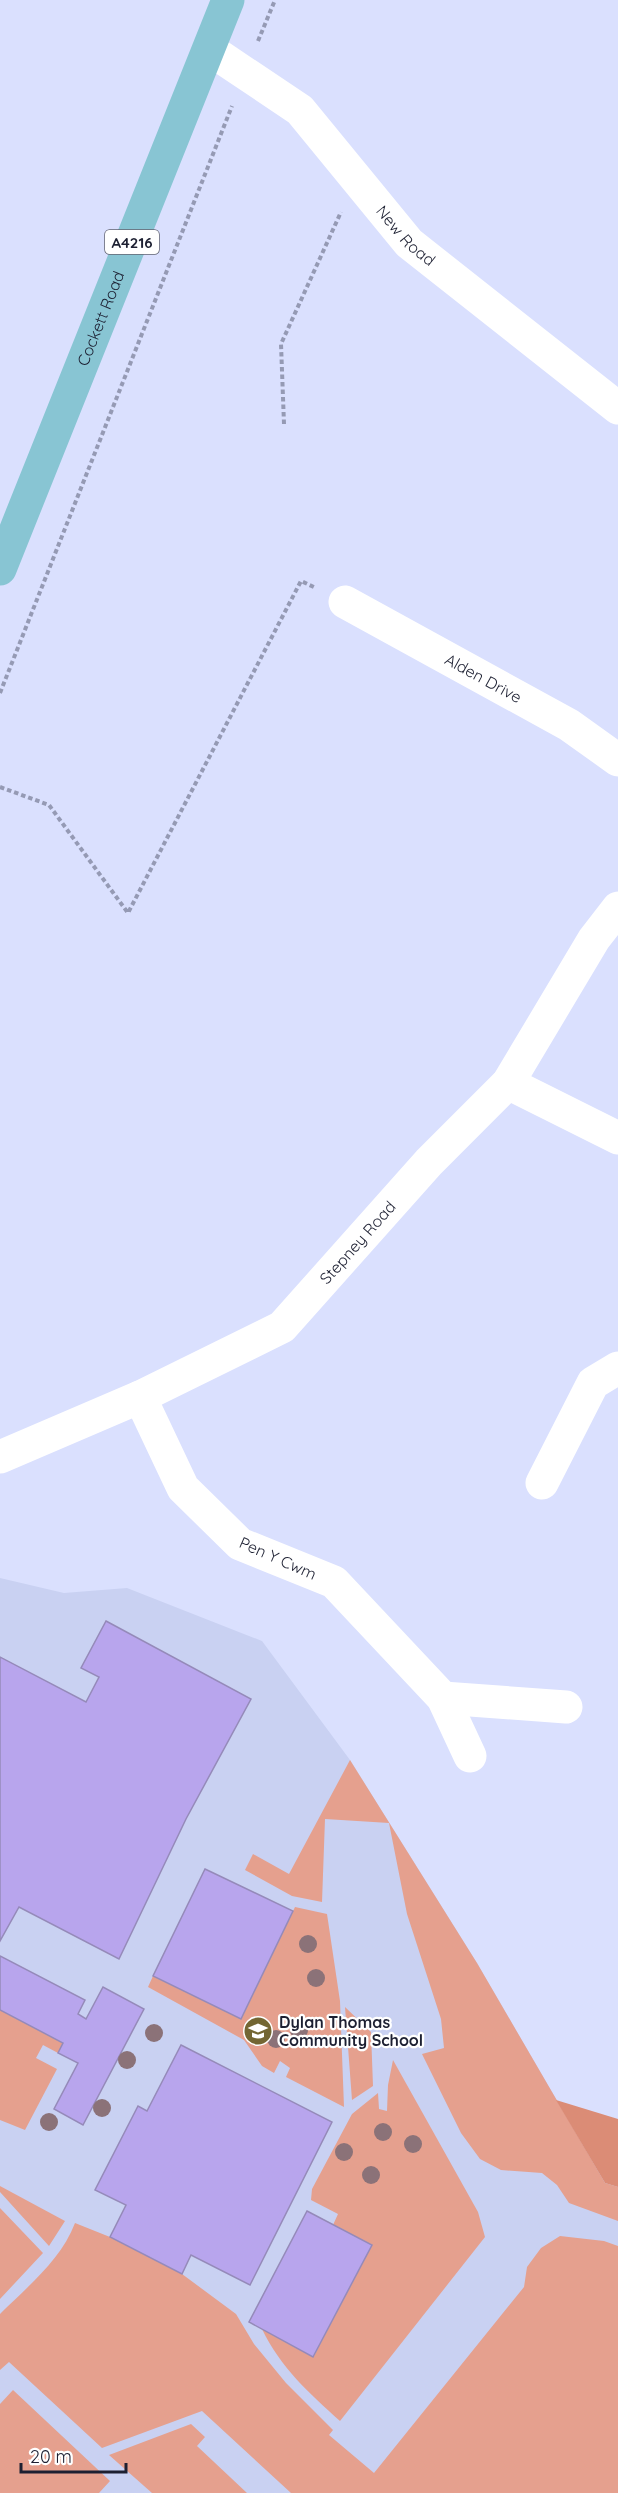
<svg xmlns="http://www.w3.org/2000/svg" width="618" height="2493" font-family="Quicksand,sans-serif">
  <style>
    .built { fill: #c9d1f2 }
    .green { fill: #e5a08e }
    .forest { fill: #db8c76 }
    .building { fill: #b8a5ed; stroke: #958ab9; stroke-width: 1.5 }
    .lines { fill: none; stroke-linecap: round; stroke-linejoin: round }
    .path { stroke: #959ab4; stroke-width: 4; stroke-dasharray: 4.5 3; stroke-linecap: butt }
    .minor { stroke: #fff; stroke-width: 33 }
    .major { stroke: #88c5d3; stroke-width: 33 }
    .tree { fill: #8b7278 }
    .labels { text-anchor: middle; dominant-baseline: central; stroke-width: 4.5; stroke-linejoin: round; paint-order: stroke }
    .shield { fill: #fff; stroke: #616370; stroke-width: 1.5 }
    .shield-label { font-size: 15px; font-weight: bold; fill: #1d2032 }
    .street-label { font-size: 16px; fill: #1d2032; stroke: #fff }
    .poi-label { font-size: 16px; font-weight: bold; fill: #1d2032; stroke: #fff; text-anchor: start }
  </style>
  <rect width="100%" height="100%" fill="#dae0fe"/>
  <!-- built -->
  <path class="built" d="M0,1578L64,1593L127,1588L262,1641L350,1760L477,1963L605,2183L618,2187V2493H0Z"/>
  <!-- green -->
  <path class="green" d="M350,1760L477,1963L605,2183L618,2187V2221L569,2203L557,2185L542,2173L501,2170L480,2159L461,2133L422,2054L444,2048L441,2019L407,1914L389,1823L325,1819L322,1902L292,1896L245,1870L253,1854L289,1874Z
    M295,1907L327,1914L340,2001L344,2107L286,2077L290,2068L280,2061L274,2073L262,2066L244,2040L148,1987L153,1976L241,2019Z
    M345,2007L371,2032L373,2086L352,2100Z
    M0,2010L63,2043L58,2053L43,2045L36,2058L57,2069L25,2130L0,2120Z
    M393,2060L478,2212L485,2237L340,2421C310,2394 280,2367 262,2329L314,2356L371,2246L333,2225L338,2214L311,2200L312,2189L352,2114L378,2093L379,2109L387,2111L388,2085Z
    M0,2186L65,2221L49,2246L0,2192Z
    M0,2208L43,2253L0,2299Z
    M75,2223L110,2237L182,2274L236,2314L254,2344L286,2383L333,2430L329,2435L374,2473L524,2287L527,2267L541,2248L560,2236L604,2241L618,2246V2493H291L202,2411L102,2448L9,2362L0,2370V2314C27,2287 61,2260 75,2223Z
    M13,2390L110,2481L99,2493H0V2404Z
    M191,2424L205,2437L197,2446L247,2493H152L109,2455Z"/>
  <!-- forest -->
  <path class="forest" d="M556,2100L618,2119V2187L605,2183Z"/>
  <!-- building -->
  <path class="building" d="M106,1621L251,1699L186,1819L119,1959L19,1907L0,1941V1657L86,1702L99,1677L81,1668Z
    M205,1869L293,1911L241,2019L153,1976Z
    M0,1956L85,2000L78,2014L86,2019L103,1987L144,2009L83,2125L54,2109L78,2063L58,2053L63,2043L0,2010Z
    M181,2045L332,2122L250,2285L191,2255L182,2274L110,2237L126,2205L95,2190L138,2106L147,2111Z
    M307,2211L372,2245L313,2357L249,2322Z"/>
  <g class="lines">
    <!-- path -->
    <path class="path" d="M258,41L275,0
      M284,424L281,344L341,212
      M0,693L232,106
      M0,787L49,805L128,913L301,581L316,588"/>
    <!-- minor -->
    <g class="minor">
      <path id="s1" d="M209,49L300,110L409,243L618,408"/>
      <path id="s2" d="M345,602L569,725L618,760"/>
      <path d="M508,1083L618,1138"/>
      <path d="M140,1397L183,1488L240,1544L334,1582L443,1698L470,1756"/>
      <path id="s3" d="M0,1457L140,1397L282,1327L429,1162L508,1083L594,939L618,908"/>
      <path d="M542,1483L593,1383L618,1368"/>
      <path d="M443,1698L566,1707"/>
    </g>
    <!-- major -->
    <path class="major" id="s4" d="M0,569L228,0"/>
  </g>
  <!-- trees -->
  <g class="tree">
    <circle cx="308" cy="1944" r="9"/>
    <circle cx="316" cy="1978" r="9"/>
    <circle cx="299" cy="2030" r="9"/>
    <circle cx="154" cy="2033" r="9"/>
    <circle cx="276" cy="2039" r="9"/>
    <circle cx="127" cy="2060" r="9"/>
    <circle cx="102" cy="2108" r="9"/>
    <circle cx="49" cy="2122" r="9"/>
    <circle cx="383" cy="2132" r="9"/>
    <circle cx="413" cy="2144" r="9"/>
    <circle cx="344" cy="2152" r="9"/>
    <circle cx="371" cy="2175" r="9"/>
  </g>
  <!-- icons -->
  <defs>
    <g id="school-disc" transform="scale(1.5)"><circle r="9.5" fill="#736633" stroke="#fff"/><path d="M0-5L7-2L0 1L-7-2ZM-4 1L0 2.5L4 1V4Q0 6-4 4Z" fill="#fff"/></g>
  </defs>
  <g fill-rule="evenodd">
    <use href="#school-disc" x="258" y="2031"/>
  </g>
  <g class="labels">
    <!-- shield labels -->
    <rect class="shield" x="105" y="230" width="54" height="24" rx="4.5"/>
    <g class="shield-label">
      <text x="132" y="242">A4216</text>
    </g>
    <!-- street labels -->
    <g class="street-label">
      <text stroke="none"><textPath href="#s1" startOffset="274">New Road</textPath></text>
      <text stroke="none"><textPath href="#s4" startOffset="270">Cockett Road</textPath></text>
      <text stroke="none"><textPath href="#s2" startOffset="158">Alden Drive</textPath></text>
      <text stroke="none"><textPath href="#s3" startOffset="424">Stepney Road</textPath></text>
      <text transform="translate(278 1558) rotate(24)">Pen Y Cwm</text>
    </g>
    <!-- poi labels -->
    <g class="poi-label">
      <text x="279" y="2022">Dylan Thomas<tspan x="279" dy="18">Community School</tspan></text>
    </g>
  </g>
  <!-- scale -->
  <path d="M21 2463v9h105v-9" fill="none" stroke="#1d2032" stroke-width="3"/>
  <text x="30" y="2463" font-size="18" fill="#1d2032" stroke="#ffffff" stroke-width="4.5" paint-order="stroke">20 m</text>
</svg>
